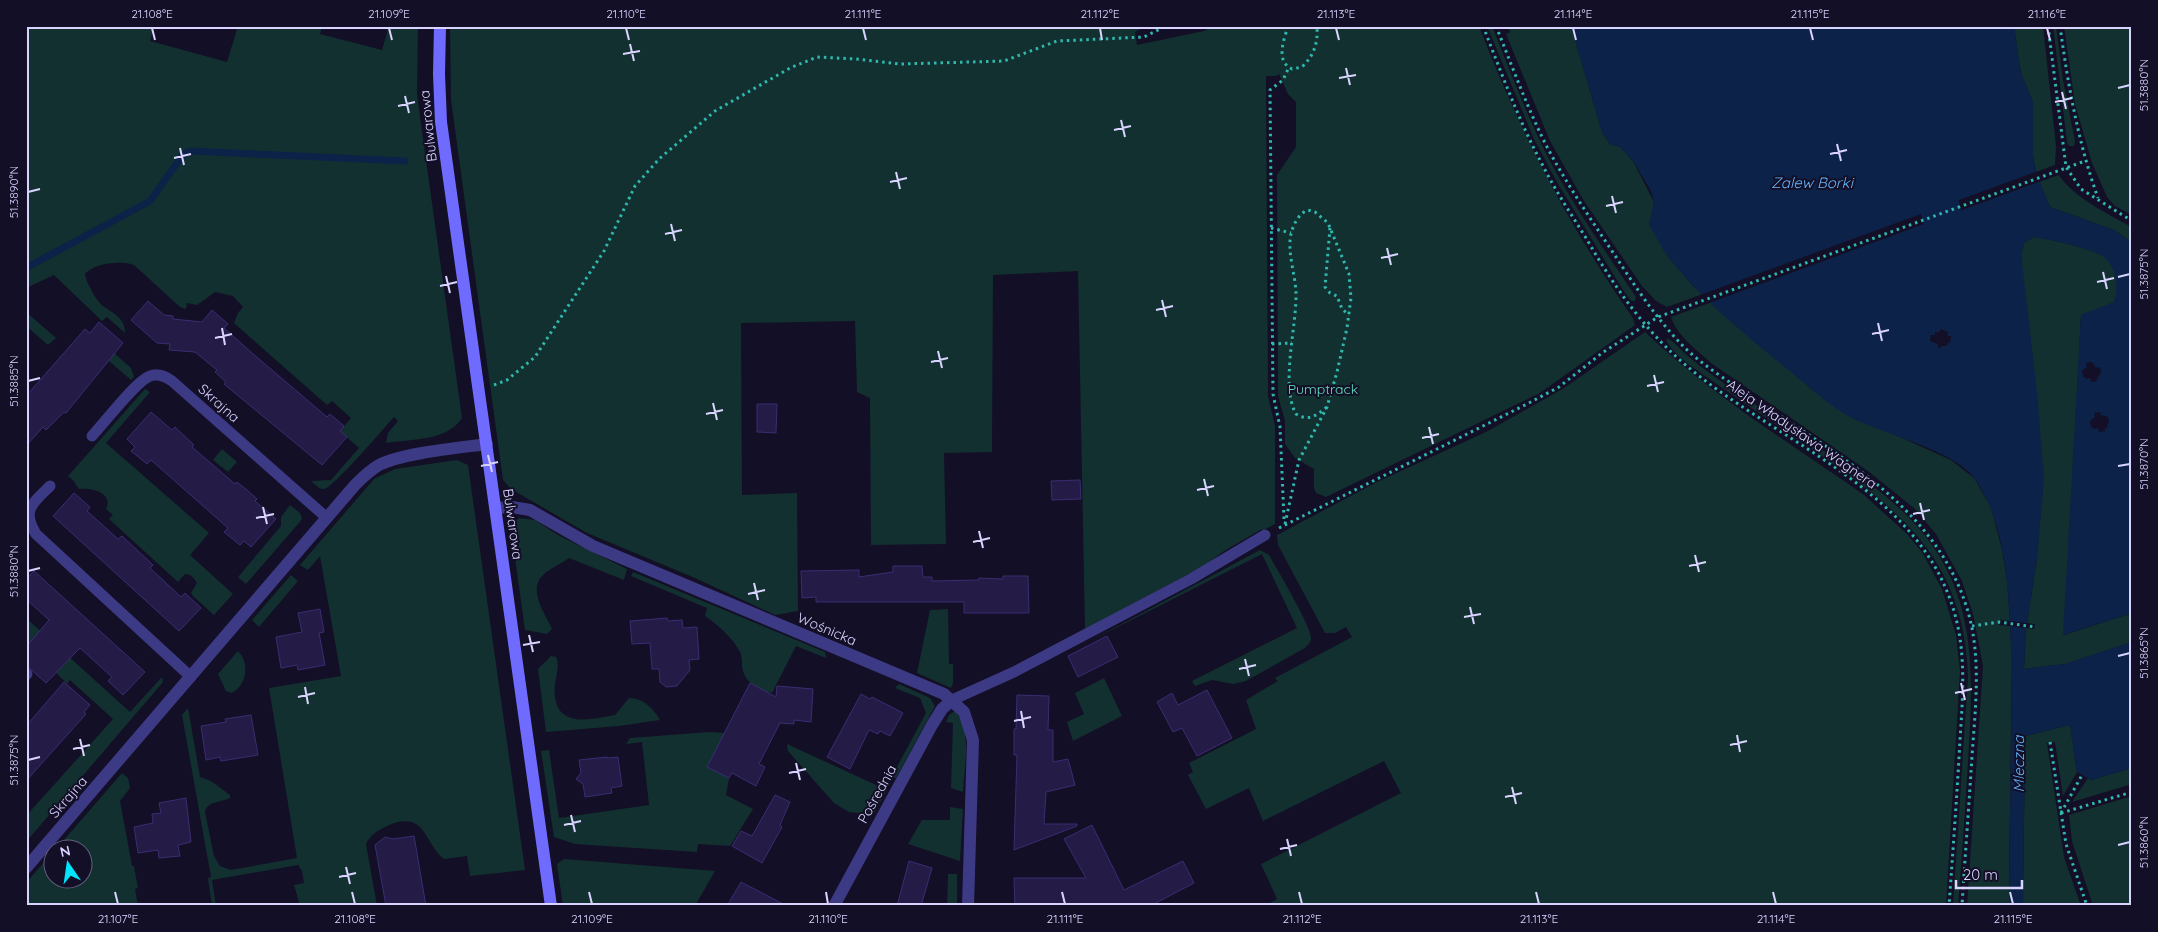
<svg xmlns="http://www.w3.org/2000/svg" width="2158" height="932" font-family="Quicksand,sans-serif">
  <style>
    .green { fill: #12302f }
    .water { fill: #0c2248; fill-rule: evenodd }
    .pier { fill: #130f26 }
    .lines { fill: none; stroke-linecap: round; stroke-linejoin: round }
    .stream { stroke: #0c2248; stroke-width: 7 }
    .river { stroke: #0c2248; stroke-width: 40 }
    .building { fill: #241b47; stroke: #3b2d73 }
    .path { stroke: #2fb8b0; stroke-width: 3; stroke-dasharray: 2.5 4; stroke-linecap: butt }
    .lane { stroke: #3d3a85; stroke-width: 11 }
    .street { stroke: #3d3a85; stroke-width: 12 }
    .secondary { stroke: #6f6bff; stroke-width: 12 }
    .ticks { fill: none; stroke: #d9d4ff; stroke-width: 2 }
    .labels { text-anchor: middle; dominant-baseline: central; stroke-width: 4; stroke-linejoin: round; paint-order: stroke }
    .street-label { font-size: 14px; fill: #d9d4ff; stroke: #130f26 }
    .park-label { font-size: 14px; fill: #5fe0c0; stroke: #130f26 }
    .water-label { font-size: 15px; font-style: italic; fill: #62b6ff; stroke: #130f26 }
    .neatline { fill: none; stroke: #d9d4ff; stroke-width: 2 }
    .ticks-label { font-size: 12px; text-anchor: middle; fill: #d9d4ff }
  </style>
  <rect width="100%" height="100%" fill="#130f26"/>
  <!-- green -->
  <path class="green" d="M26,26H154L150,41L227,62L238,26H322L320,34L382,50L389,26H418L417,94L420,117L462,418C448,441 411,439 386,443L388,433L398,421L394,417C385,427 333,488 324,489C319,490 315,484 311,481L331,480L359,448L340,431L351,418L332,401L327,405L234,323L238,313L243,307L233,296L215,292L197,305L187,303L186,309L180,307L134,265C122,260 93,263 85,274C86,282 97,302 103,306C114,314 125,318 125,333L107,317L102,321L54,275L26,288Z
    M450,26H1146L1135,32L1137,45L1204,31L1213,26H1479C1519,130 1569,227 1633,318L1635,325L1540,393L1326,497L1316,493L1314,488V469L1295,458L1285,444V421L1278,396L1277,175L1296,147V102L1288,94L1279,74L1276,76H1266L1268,396L1275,426V524L1262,531V529L1224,551L1204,566L1085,629L1078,271L993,275L992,452L944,453L946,544L871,545L870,398L857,392L855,321L741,323L742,495L797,493L798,611L775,615L695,578L587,533L511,489L503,480L451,100Z
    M1487,26H1492C1510,71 1527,116 1549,159C1574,207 1606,252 1636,297L1635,301H1631L1623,290L1558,184L1534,139Z
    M1508,26H1571L1602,132L1610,144L1620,147L1633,161L1654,202L1666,253L1692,285L1703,294L1667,307L1656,301L1642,286L1584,201L1550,141L1506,34L1510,32Z
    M2014,26H2043L2056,146L2055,165L2036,172L2033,156V102L2021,74Z
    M2053,26H2056L2063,80L2075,141L2074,146H2069L2067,142Z
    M2064,26H2132V215L2115,206L2107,197L2092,163L2075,104Z
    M2059,175C2072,196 2109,215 2132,227V243L2114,230L2050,207L2039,182Z
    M2033,237C2046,238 2098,250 2105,257C2117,269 2119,287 2115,302L2081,316L2064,635L2132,613V642L2065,664L2024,669L2026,628L2034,629L2035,624L2027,623L2037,559L2021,254L2024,243Z
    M1712,302L1772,356L1891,433L1951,460L1974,478L1991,507L2002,550L2007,581L2010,621L2000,620L1999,625L2010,626L2012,654L2009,884L2010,906H1967L1983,666L1973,614L1962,581L1936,534L1915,509L1868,471L1711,363C1697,350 1677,336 1671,317Z
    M26,312L56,338L48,345L26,326Z
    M1645,332C1711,395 1790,443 1864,495L1907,534L1922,552L1942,589L1956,635L1960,671L1946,906H1264L1277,899L1261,864L1401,793L1384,761L1263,821L1249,788L1206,809L1188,775L1193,772L1189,763L1256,729L1246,700L1278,681L1275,678L1352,637L1346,627L1335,633H1325L1278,545L1277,535L1377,482L1488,431L1564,388Z
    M1666,338C1674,340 1682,352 1689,357C1719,382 1753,402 1785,424C1828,455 1881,486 1917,526C1979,596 1973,675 1968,762C1965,810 1962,858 1958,906H1953L1968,676C1964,561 1903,512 1815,451C1778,426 1741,401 1705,376C1694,368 1668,351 1666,338Z
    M113,352L131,368L134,377L131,380L109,361Z
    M145,389L150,392L106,443L209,533L190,555L233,594L214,615L193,596L191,593L197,583C194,578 191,574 185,574L178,582L109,519L113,515L106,509C114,493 91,487 79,489L73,480L68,476Z
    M222,449L237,462L228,472L213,460Z
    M457,460L468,465L525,870L470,876L467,856L444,859C423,842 426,809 387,826C377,831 371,834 366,844L377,906H300L294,885L304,883L302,871L298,865L212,880L216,906H212L208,878L211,877L182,715L188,708L200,777L211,781L230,795V798C221,803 208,800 205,812L214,856L220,866L231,870L297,858L269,688L341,676L320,556L308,570L300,565L374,479L395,469Z
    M290,505L300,513L302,519L299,523L246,584L238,577L281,526V517Z
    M519,518L535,520L558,535L627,569L624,580L569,558C561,564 550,568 543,575C527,590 546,615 552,629L547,634L525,630L511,529V525Z
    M1260,550L1269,555C1278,571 1310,624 1311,638C1311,642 1308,645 1305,648L1246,681L1234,684L1212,680L1195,686L1192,681L1297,628L1262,554L1088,642Z
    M633,572L825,652L826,658L796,646L772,693C758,690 744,682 742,667C742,662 742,656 740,652C732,637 718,625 705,616L707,608L631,576Z
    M291,575L298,581L259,627L252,620Z
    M948,609L949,664H953V683L951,688L917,673L930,610Z
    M26,618L130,712L162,677L163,682L26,842V816L113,719L70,680L67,684L26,641Z
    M238,651C250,663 247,686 231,693L226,691L218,674Z
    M551,656L556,657C560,666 556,675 555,684C551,728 585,721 615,715L629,698C643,698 653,708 660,720L619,726L546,732L538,669Z
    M1104,678L1122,716L1073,741L1067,722L1084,714L1075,693Z
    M899,684L930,698L935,706L896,778H891L926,713L920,698L895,688Z
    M955,711C973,731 964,767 963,792L951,788L953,723L946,722L949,715Z
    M2070,725L2077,772L2063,796L2055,742L2047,743L2064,857L2081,906H2023L2025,736Z
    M709,732L725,733L708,767L729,778L726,795L753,809L730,846L698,844L697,852L575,844L554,837L541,751L549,750L559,818L649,805L642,742L626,744L630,738Z
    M787,744L887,790L873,815L849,812L834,803L788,751Z
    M2132,768V784L2072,802L2088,778L2091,780Z
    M122,773L128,778L130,788L120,801L132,866H134L138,888L135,889L138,906H26V883L52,853V880H82V850L56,849Z
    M2132,796V906H2093L2072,841L2069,815Z
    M950,807L963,809L960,861L908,844L922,820H950Z
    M564,859L715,871L695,906H563L557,864Z
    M948,874H957V906H947Z"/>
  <!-- water -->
  <path class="water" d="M1571,26H2014L2021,74L2033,102V156L2036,172L2050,207L2114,230L2132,243V613L2063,635L2081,315L2114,302C2119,287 2117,269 2105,258C2098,250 2046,238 2033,237L2024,243L2021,254L2037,392L2044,479L2037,559L2027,623L2010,621C2007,574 2003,520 1975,479C1955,450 1882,434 1850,417C1828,405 1807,385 1787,369C1746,335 1698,297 1666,254C1660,245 1655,234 1649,224L1654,202L1651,191L1633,161L1620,147L1610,144L1602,132ZM1954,262H1957V265H1961V269H1964L1963,276H1961L1960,279H1955L1954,281H1951V277L1947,276V274H1944V268H1948V265H1953ZM1940,329L1948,332L1947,336H1951L1950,343H1948L1947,346H1941V348H1938V344L1930,341L1931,335H1935V332H1940ZM2092,362L2096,368L2100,367L2101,373L2097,378V381L2091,382L2090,378L2086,379L2085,377H2083L2082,371L2087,367L2086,363ZM1976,371L1980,372V374L1983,375V378L1987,379L1986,385H1983V388H1977V391L1974,390V386H1970V383H1966L1967,377H1971V374H1976ZM2100,412L2101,415L2108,417L2109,423L2107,424L2108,427L2105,428V431L2099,432L2098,428L2094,429L2091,427L2090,421L2095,417L2094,413Z
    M2010,626L2026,628L2024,669L2065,664L2132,642V768L2091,780L2077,772L2070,725L2025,736L2023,906H2010L2009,884L2012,678Z"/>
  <!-- pier -->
  <path class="pier" d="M2038,171L2041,181L1709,303L1700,295Z"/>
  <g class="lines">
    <!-- stream -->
    <path class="stream" d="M26,268L150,201L182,156L190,151L405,161"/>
    <!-- river -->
    <path class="river" d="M1940,208L1985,380L2005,434"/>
  </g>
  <!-- building -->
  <path class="building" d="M148,301L164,315L173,316V319L202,322L212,310L228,324L224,328L252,353L327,417L330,414L344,426L340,431L347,437L322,465L224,384L226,382L215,372L217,370L195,352L169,350L170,344L157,343L131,320Z
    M99,322L123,343L66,413L64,412L46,430L43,427L26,446V396L85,329L90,333Z
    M757,404H777L776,433L757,432Z
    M151,412L172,430L175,427L194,445L192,447L235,484L237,482L247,490L257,499L255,501L276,519L251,547L244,541L240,545L224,532L228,528L151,460L147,464L131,451L135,447L127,439Z
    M1080,480L1081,499L1052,500L1051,481Z
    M74,493L90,507L87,511L118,539L122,536L153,565L150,568L181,597L185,593L201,608L179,631L53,516Z
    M893,566H922L923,577H932V581L979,580V578L1003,579V576H1028L1029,613H964V602H816V597L802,598L801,571L859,570V577L893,572Z
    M34,571L145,672L123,695L108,681L112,677L80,648L46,683L26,665V647L49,620L26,599V579Z
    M320,609L324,632L319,633L325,665L298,670L297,665L281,668L276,637L302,632L298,613Z
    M667,618L668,621L682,620L683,628L697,627L699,659L689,660L690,670L677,686L666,687L660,682L659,669H652L650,643L632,644L630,621Z
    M1107,636L1118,657L1078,677L1068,656Z
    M64,682L90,705L84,712L86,714L26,781V726Z
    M750,683L776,697L777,686L813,689L811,722L794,720V724L780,723L759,764L765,767L756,786L732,773L729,778L707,767Z
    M1207,690L1232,738L1197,756L1182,728L1173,732L1157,702L1172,693L1178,705Z
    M861,694L870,699L872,697L903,713L890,736L880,731L878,734L869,730L850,769L827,757Z
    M1017,695L1049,696L1048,730H1053V762L1068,759L1075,785L1046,792L1044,824H1077V826L1014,850L1017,755H1014V729H1016Z
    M251,715L258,755L221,761L220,757L206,760L201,726L226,722L225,719Z
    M607,757V758L618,757L622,786L611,788L612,793L585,797L583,784L576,779L581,773L579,760Z
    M775,795L790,802L780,825L782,827L762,863L732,846L741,831L752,836Z
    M186,798L191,842L178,845L180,856L159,858L158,850L138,853L134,827L153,823L152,814L161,813L159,803Z
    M1092,825L1124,890L1183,861L1194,883L1150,906H1015L1014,878H1086L1064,839Z
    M414,836L426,906H386L375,845L385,837L393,839Z
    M909,861L932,868L921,906H897Z
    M741,882L787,906H727Z"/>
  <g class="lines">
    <!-- path -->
    <path class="path" d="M1288,26C1284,40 1275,61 1292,69L1302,67C1314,55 1318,44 1317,26
      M1483,26C1501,72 1519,121 1542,164C1555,190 1571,214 1586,238C1608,276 1633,314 1665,346C1751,433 1909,478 1951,602C1967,647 1963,693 1960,740C1957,795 1953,850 1949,906
      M1496,26C1512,66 1527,107 1546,145C1566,183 1590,218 1614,254C1635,286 1657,320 1685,348C1704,366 1728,381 1749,395C1839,457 1948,512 1972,628C1980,670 1975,714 1972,756C1969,806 1965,856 1962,906
      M2048,26L2066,167L2081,189L2132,221
      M2060,26C2068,85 2078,142 2098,198
      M1271,228L1291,233
      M1330,228L1325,287L1330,293L1337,296L1342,309L1349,315
      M1272,344L1292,343
      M494,385L507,380L535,357L604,251L635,186L659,159L715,111L790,68L817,57L856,59L900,64L1004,61L1057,41L1144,37L1166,26
      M1284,519L1280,427L1273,394L1270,90L1283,80L1289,67
      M1285,524L1299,460L1327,407L1337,372L1347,328L1351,298L1349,274L1328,223L1315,212L1308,210C1299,213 1293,225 1291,234C1287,252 1295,273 1296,292C1297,326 1280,385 1296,414C1309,422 1317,415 1327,407
      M1279,528L1527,404L1559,387L1602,353L1658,317L2085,161
      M1972,626L1999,622L2035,627
      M2050,742L2066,844L2087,906
      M2061,813L2132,792
      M2061,813L2082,775"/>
    <!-- lane -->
    <path class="lane" d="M92,436C104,423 135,383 148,377C157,372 165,376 172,381L327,518
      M50,486C33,503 21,510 36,534L191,677
      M26,675L27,674
      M952,700L1014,672L1191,579L1265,535"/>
    <!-- street -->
    <path class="street" d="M496,508L512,507L530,510L593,546L944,694L964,712L973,740L968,906
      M26,868L355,485C362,478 370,470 379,465C403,453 458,448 487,444
      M834,906L932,725L942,709L952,700"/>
    <!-- secondary -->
    <path class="secondary" d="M440,26L439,74L441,122L551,906"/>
  </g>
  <!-- ticks -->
  <path class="ticks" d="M152,28L155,40M389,28L392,40M626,28L629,40M863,28L866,40M1100,28L1102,40M1336,28L1339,40M1573,28L1576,40M1810,28L1813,40M2047,28L2050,40M630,44L634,61M623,54L640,51M1346,68L1350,85M1339,78L1356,75M2118,88L2130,85M2062,92L2066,109M405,96L409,113M2055,102L2072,98M398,106L415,102M1121,120L1125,137M1114,130L1131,126M1837,144L1841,161M180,148L184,165M1830,154L1847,150M174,158L191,154M896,172L900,189M890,182L907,178M28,192L40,189M1612,196L1616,213M1606,206L1623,202M671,224L675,241M665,234L682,230M1387,248L1391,265M1381,258L1398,254M2103,272L2107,289M446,276L450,293M2118,277L2130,274M2097,282L2114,278M440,286L457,282M1162,300L1166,317M1156,310L1173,306M1878,323L1882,341M222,328L225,345M1872,334L1889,330M215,338L232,334M938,351L942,368M931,362L948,358M1654,375L1658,392M28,381L40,378M1647,386L1664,382M713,403L717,420M706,414L723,410M1429,427L1433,444M1422,438L1439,434M488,455L492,472M481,466L498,462M2118,466L2130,464M1204,479L1208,496M1197,490L1214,486M1920,503L1924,520M263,507L267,524M1913,514L1930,510M256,518L274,514M979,531L983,548M973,542L990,538M1695,555L1699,572M1689,566L1706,562M28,571L40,568M754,583L758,600M748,594L765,590M1470,607L1474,624M1464,617L1481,614M529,635L533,652M523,645L540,642M2118,656L2130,653M1245,659L1249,676M1239,669L1256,665M1961,683L1965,700M305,687L308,704M1955,693L1972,689M298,697L315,693M1021,711L1024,728M1014,721L1031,717M1737,735L1740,752M80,739L84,756M1730,745L1747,741M73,749L90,745M28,760L40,757M796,763L800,780M789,773L806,769M1512,787L1516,804M1505,797L1522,793M571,815L575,832M564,825L581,821M1287,839L1291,856M2118,845L2130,842M1280,849L1297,845M346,867L350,884M339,877L356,873M115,892L118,904M352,892L355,904M589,892L592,904M826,892L828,904M1062,892L1065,904M1299,892L1302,904M1536,892L1539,904M1773,892L1776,904M2010,892L2013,904"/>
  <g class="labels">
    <!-- street labels -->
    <g class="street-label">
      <text transform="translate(428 126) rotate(-96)">Bulwarowa</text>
      <text transform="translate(219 403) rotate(42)">Skrajna</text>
      <text transform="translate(1802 434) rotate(35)">Aleja Władysława Wagnera</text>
      <text transform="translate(513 524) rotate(82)">Bulwarowa</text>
      <text transform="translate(827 629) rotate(23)">Wośnicka</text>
      <text transform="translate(877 794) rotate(-61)">Pośrednia</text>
      <text transform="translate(68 797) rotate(-49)">Skrajna</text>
    </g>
    <!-- park labels -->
    <g class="park-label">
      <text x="1323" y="389">Pumptrack</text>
    </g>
    <!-- water labels -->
    <g class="water-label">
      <text x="1812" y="182">Zalew Borki</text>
      <text transform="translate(2018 764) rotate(-90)">Mleczna</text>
    </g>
  </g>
  <!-- border -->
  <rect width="2158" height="932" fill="none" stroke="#130f26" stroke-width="55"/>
  <!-- north arrow -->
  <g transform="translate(68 864) rotate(347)"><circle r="24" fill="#130f26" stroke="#625e7d"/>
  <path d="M0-4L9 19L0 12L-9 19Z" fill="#00e5ff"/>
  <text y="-8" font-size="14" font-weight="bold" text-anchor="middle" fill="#d9d4ff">N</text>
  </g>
  <!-- scale -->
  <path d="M1956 880v8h66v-8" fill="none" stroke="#d9d4ff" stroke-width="2.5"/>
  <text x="1963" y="880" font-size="15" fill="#d9d4ff" stroke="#130f26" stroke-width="4" paint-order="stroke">20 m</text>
  <rect x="28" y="28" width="2102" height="876" class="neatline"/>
  <g class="ticks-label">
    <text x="152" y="18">21.108°E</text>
    <text x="389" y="18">21.109°E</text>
    <text x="626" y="18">21.110°E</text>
    <text x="863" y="18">21.111°E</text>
    <text x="1100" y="18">21.112°E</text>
    <text x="1336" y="18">21.113°E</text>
    <text x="1573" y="18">21.114°E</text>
    <text x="1810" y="18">21.115°E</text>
    <text x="2047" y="18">21.116°E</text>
    <text transform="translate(2144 85) rotate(-90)" y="4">51.3880°N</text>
    <text transform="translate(14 192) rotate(-90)" y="4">51.3890°N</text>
    <text transform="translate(2144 274) rotate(-90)" y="4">51.3875°N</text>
    <text transform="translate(14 381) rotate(-90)" y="4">51.3885°N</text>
    <text transform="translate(2144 464) rotate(-90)" y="4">51.3870°N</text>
    <text transform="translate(14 571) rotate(-90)" y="4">51.3880°N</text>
    <text transform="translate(2144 653) rotate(-90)" y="4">51.3865°N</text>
    <text transform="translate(14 760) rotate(-90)" y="4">51.3875°N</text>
    <text transform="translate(2144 842) rotate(-90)" y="4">51.3860°N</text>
    <text x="118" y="923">21.107°E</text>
    <text x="355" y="923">21.108°E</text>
    <text x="592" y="923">21.109°E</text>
    <text x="828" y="923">21.110°E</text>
    <text x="1065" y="923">21.111°E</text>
    <text x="1302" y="923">21.112°E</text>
    <text x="1539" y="923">21.113°E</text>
    <text x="1776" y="923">21.114°E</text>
    <text x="2013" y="923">21.115°E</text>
  </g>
</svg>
